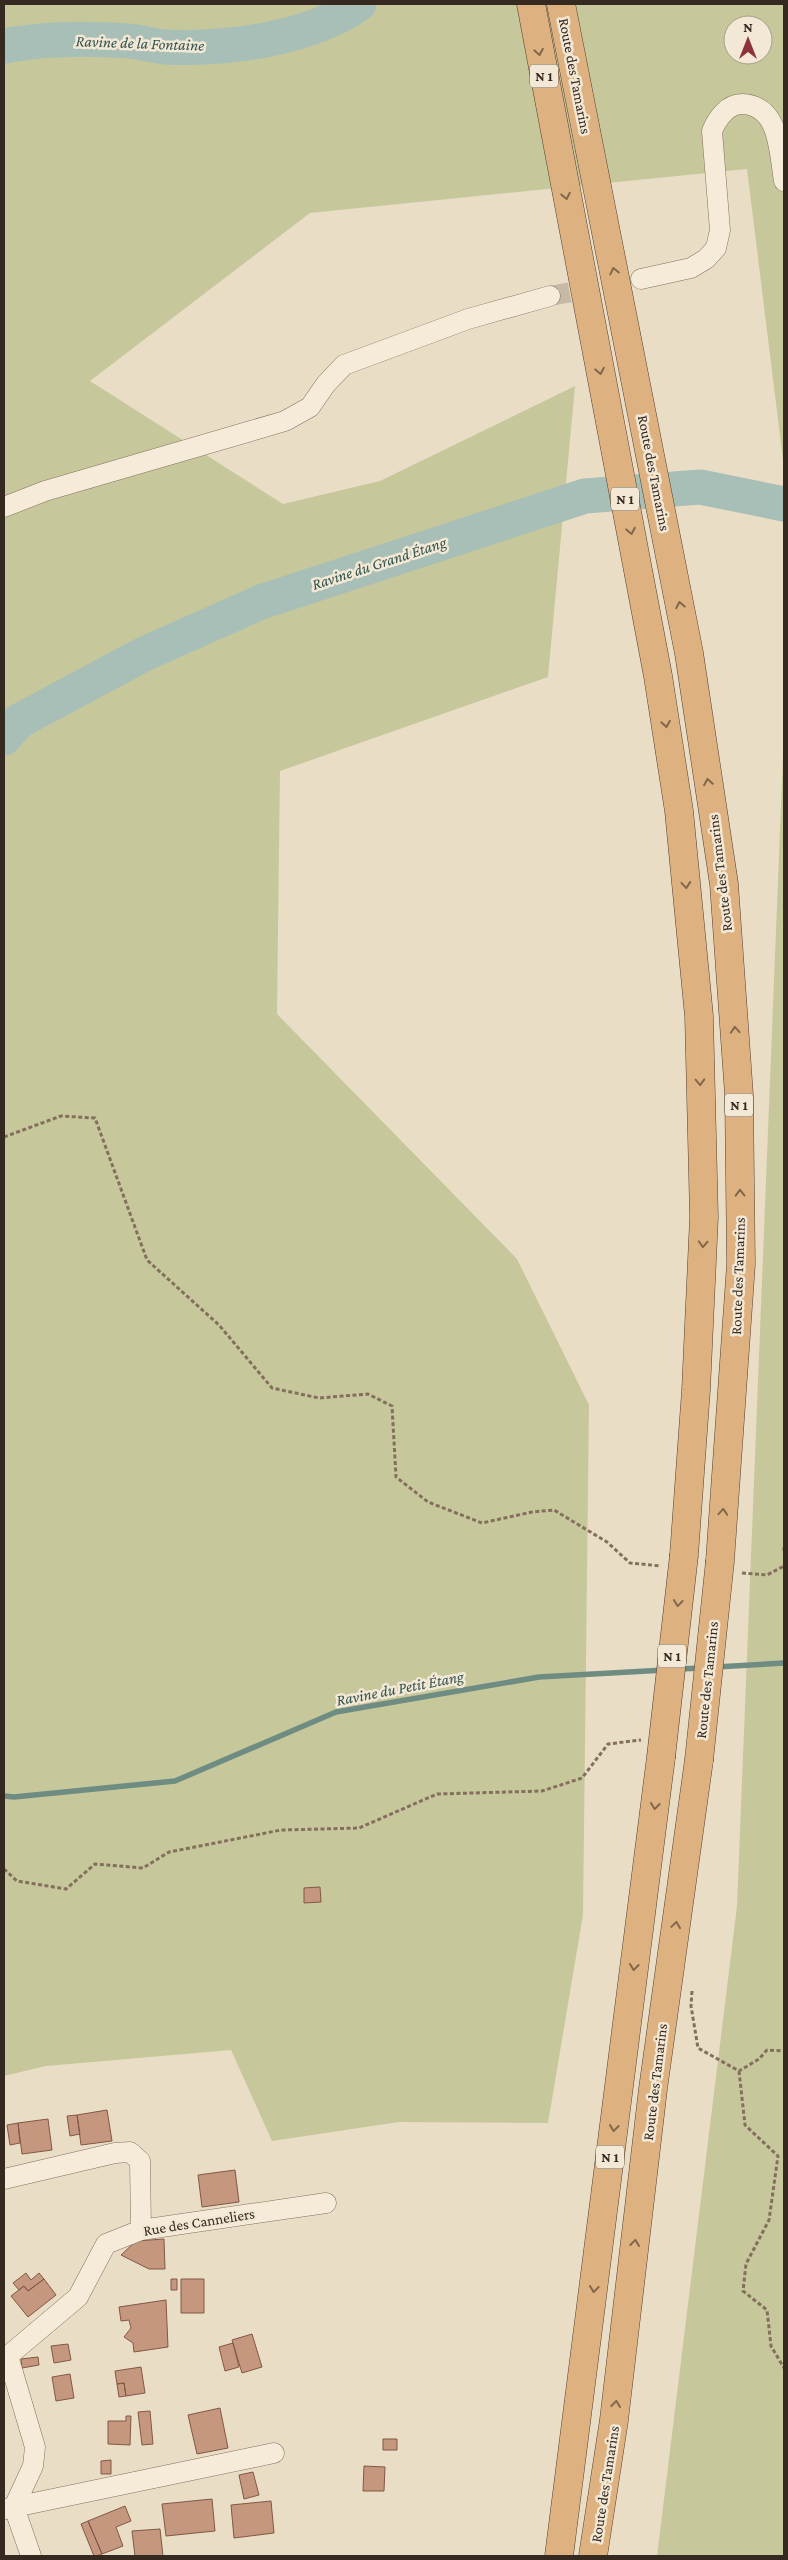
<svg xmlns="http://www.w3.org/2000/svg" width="788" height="2560" font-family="'Crimson Pro',serif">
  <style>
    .green { fill: #c6c89b; fill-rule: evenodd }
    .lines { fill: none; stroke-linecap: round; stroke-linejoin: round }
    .stream { stroke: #6f8c82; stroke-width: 5.5 }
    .river { stroke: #a7bfb6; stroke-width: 35 }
    .building { fill: #c5977f; stroke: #815845 }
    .minor-tunnel { stroke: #c6b9a5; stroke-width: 20; stroke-dasharray: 20 10; stroke-linecap: butt }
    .minor-casing { stroke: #846f5d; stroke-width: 21 }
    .trunk-casing { stroke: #533e31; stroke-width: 29 }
    .path { stroke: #846f5d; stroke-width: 3; stroke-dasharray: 4 2.5; stroke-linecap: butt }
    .minor { stroke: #f6ebd9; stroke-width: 20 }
    .trunk { stroke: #deb280; stroke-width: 28 }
    .trunk-bridge-casing { stroke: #533e31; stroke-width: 29; stroke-linecap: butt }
    .trunk-bridge { stroke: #deb280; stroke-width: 28 }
    .oneway { stroke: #82674b }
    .labels { text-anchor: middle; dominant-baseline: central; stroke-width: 5; stroke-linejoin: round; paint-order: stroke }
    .shield { fill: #f3e8d5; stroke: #6f6256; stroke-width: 1 }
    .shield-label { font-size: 14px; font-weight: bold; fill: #362920 }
    .street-label { font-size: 15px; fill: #362920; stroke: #f3e8d5 }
    .water-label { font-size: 16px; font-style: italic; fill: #31544f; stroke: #f3e8d5 }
  </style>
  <rect width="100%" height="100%" fill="#eaddc6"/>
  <!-- green -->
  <path class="green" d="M4,4H784V468L747,169L310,213L90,381L283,504L380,481L575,386L548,677L280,771L277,1014L517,1259L589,1405L583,1915L548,2123L399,2122L272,2141L231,2050L46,2066L4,2076ZM733,25H763V55H733Z
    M784,730V2556H657L737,1906Z"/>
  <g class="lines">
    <!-- stream -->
    <path class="stream" d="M716,1667L784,1663
      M679,1669L702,1668
      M4,1796L14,1797L175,1781L336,1712L539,1677L665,1670"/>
    <!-- river -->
    <path class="river" d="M4,46C44,38 88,38 129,41C141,42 153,46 166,47C226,50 309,39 359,4
      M4,738L19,721L144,654L261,602L585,496L700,487L784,504"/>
  </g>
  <!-- building -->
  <path class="building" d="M320,1887L321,1902L304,1903V1888Z
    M107,2110L112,2141L81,2145L77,2115Z
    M77,2115L80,2134L70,2136L67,2116Z
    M48,2119L52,2150L22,2154L18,2123Z
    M18,2123L20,2143L10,2145L7,2125Z
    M235,2170L239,2202L202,2207L198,2175Z
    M164,2239L165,2269H149L121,2255L136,2241Z
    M26,2273L31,2280L39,2273L44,2279L28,2291L24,2286L19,2290L13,2283Z
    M44,2279L56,2295L28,2317L11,2296L24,2286L28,2291Z
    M171,2279H177V2290H171Z
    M181,2279H204V2313H181Z
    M166,2300L168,2347L134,2352L133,2343L124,2337L131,2328L129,2320L121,2321L119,2307Z
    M252,2334L262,2367L242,2373L232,2340Z
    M233,2343L239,2367L225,2371L219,2347Z
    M68,2344L71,2360L54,2363L51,2346Z
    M38,2357L39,2365L22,2368L21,2359Z
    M141,2367L145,2393L126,2396L124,2383L117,2384L115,2371Z
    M70,2374L74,2398L56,2401L52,2377Z
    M124,2383L126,2396L119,2397L117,2384Z
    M220,2408L228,2448L197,2454L188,2415Z
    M150,2411L153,2444L142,2445L138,2412Z
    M126,2416H131L130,2445L108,2444V2421H126Z
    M383,2439H397V2450H383Z
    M111,2460V2474H101V2461Z
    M364,2466L385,2467L384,2491H363Z
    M253,2472L259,2495L244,2499L239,2475Z
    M212,2499L215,2531L166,2536L162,2504Z
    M271,2501L274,2533L234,2538L231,2505Z
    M125,2506L131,2521L116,2527L123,2546L102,2554L88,2521Z
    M88,2521L102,2554L97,2556H94L81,2524Z
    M160,2529L163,2556H135L132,2531Z"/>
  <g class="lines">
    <!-- minor-tunnel -->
    <path class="minor-tunnel" d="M550,296L630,281"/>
    <!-- minor casing -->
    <g class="minor-casing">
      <path id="minor" d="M641,279L691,268L706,259L716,248L720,230L712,131C717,119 727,104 742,104C780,105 779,152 784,181
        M4,507L45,491L285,421L310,407L326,384L344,365L468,319L550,296
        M4,2179L115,2153L130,2152L140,2161L141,2230
        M5,2509L274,2453
        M31,2556L14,2507L33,2466L35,2447L8,2356L78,2297L106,2244L141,2230L326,2203"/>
    </g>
    <!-- trunk casing -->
    <g class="trunk-casing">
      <path id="trunk" d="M531,4L658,676L679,811L699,1016L704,1217L696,1390L684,1555
        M561,4L689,653L724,884L739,1095L741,1264L720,1561
        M559,2556L661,1757
        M593,2556L614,2420L653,2089L699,1760"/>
    </g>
    <!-- path -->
    <path class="path" d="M4,1137L61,1116L95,1118L147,1260L219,1325L272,1388L319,1398L368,1394L392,1406L396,1477L428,1502L482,1523L532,1512L554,1510L607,1542L630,1563L661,1566
      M784,1547V1552
      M742,1573L767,1575L784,1566
      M4,1869L17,1881L66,1889L95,1864L143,1868L169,1852L281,1830L359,1828L437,1794L542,1791L582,1778L608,1744L641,1740
      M692,1991L691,2006L698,2048L739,2071L759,2059L767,2050L784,2051
      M739,2071L745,2125L778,2156L769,2220L746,2264L743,2291L767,2310L771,2346L784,2368"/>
    <!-- minor -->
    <use href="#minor" class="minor"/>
    <!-- trunk -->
    <use href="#trunk" class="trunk"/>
    <!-- trunk-bridge casing -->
    <g class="trunk-bridge-casing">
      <path id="trunk-bridge" d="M661,1757L684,1555
        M699,1760L720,1561"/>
    </g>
    <!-- trunk-bridge -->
    <use href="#trunk-bridge" class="trunk-bridge"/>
  </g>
  <!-- one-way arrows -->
  <defs><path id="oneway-chevron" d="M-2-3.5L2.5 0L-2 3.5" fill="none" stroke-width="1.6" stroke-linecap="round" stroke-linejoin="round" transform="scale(1.25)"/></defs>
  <g class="oneway">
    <use href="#oneway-chevron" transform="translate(539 52) rotate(80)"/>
    <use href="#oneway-chevron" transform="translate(566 196) rotate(79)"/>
    <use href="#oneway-chevron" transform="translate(614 271) rotate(-102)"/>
    <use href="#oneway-chevron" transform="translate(600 371) rotate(79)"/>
    <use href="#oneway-chevron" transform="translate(631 531) rotate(79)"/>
    <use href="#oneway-chevron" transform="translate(680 605) rotate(-101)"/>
    <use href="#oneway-chevron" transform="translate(666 724) rotate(81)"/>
    <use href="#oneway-chevron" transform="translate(708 782) rotate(-99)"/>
    <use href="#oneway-chevron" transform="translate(686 885) rotate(85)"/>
    <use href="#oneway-chevron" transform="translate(735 1030) rotate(-94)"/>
    <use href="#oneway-chevron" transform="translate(700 1082) rotate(88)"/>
    <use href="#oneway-chevron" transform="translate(740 1193) rotate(-91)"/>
    <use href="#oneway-chevron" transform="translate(703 1244) rotate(93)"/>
    <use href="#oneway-chevron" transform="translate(723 1512) rotate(-86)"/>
    <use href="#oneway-chevron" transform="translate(678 1603) rotate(96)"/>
    <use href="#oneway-chevron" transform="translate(655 1806) rotate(97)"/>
    <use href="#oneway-chevron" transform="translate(676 1925) rotate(-82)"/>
    <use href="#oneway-chevron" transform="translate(634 1967) rotate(97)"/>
    <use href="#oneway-chevron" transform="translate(614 2128) rotate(97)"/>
    <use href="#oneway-chevron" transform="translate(635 2243) rotate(-83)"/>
    <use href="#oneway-chevron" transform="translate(594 2289) rotate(97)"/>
    <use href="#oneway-chevron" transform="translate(616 2404) rotate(-83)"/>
  </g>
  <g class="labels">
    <!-- shield labels -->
    <g class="shield">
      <rect x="530" y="64.5" width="28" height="23" rx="4"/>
      <rect x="611" y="487.5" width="28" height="23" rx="4"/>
      <rect x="725" y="1093.5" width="28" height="23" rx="4"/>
      <rect x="658" y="1644.5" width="28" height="23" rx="4"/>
      <rect x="596" y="2145.5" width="28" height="23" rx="4"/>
    </g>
    <g class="shield-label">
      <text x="544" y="76">N 1</text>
      <text x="625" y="499">N 1</text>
      <text x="739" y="1105">N 1</text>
      <text x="672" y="1656">N 1</text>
      <text x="610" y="2157">N 1</text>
    </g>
    <!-- street labels -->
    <g class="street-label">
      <text transform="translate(575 76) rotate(79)">Route des Tamarins</text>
      <text transform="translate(654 473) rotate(79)">Route des Tamarins</text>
      <text transform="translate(720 873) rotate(-97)">Route des Tamarins</text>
      <text transform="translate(738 1276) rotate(-88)">Route des Tamarins</text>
      <text transform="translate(707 1680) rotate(-84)">Route des Tamarins</text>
      <text transform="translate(655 2082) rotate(-83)">Route des Tamarins</text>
      <text transform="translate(199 2222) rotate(-9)">Rue des Canneliers</text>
      <text transform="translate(605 2484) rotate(-81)">Route des Tamarins</text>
    </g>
    <!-- water labels -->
    <g class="water-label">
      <text transform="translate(140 43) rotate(2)">Ravine de la Fontaine</text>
      <text transform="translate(379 563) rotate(-18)">Ravine du Grand Étang</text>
      <text transform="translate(400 1688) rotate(-11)">Ravine du Petit Étang</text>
    </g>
  </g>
  <!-- border -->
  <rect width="788" height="2560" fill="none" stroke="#362920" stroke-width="10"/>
  <!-- north arrow -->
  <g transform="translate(748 40)"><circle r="24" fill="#f3e8d5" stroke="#a79c8d"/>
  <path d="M0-4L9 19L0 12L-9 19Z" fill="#8e333a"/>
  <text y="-8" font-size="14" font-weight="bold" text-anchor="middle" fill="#362920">N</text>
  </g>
</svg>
